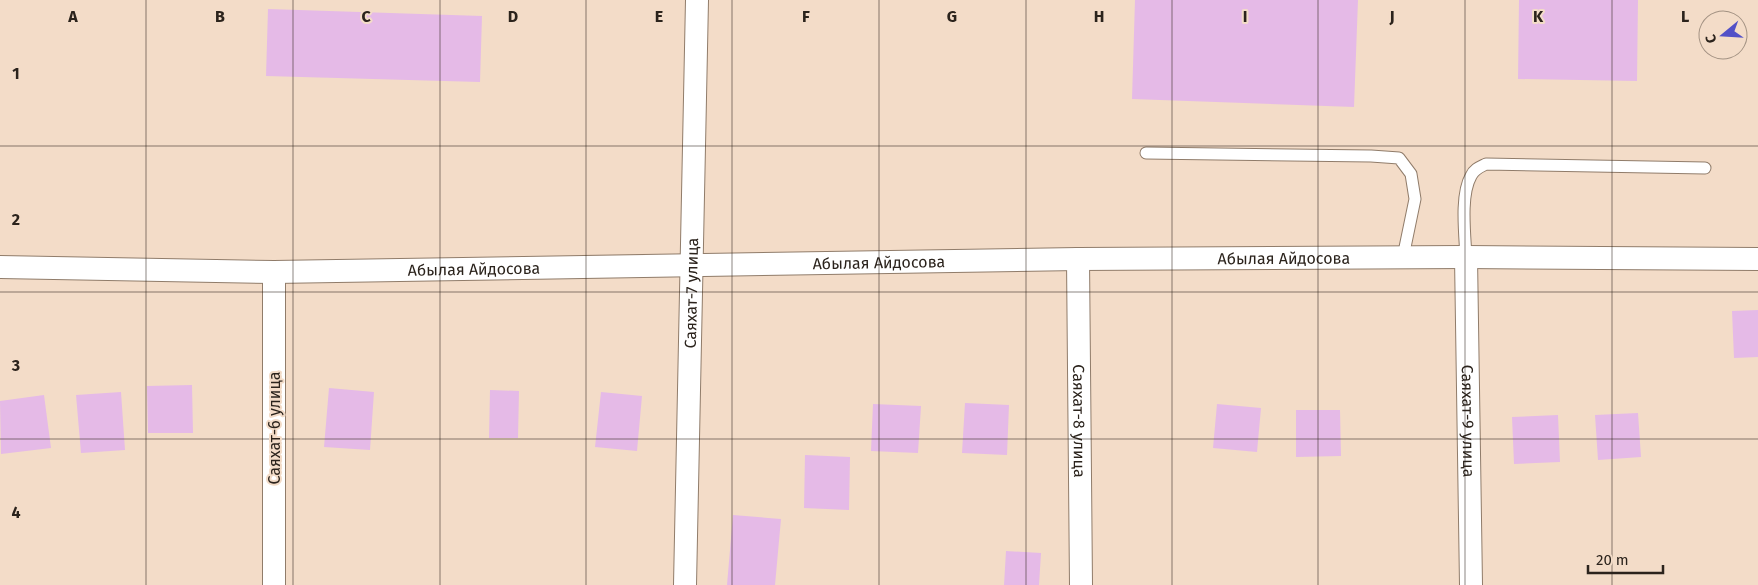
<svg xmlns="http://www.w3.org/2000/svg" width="1758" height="585" font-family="'Fira Sans',sans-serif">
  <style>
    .building { fill: #e5bae7 }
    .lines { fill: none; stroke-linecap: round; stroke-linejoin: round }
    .service-casing { stroke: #907c6a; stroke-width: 13 }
    .minor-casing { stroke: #907c6a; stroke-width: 24 }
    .service { stroke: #fff; stroke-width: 11 }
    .minor { stroke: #fff; stroke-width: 22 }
    .grid { fill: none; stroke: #2b231c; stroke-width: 1; stroke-opacity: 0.55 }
    .labels { text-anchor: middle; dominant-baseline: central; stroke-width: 4; stroke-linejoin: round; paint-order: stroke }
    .street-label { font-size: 16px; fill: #2b231c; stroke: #f3dcc8 }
    .grid-label { font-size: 16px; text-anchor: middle; font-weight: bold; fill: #2b231c; stroke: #f3dcc8; stroke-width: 4; stroke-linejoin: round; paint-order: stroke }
  </style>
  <rect width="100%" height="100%" fill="#f3dcc8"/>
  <!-- building -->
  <path class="building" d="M1135,0H1358L1354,107L1132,99Z
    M1519,0H1638L1637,81L1518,79Z
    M268,9L482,16L480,82L266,76Z
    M1758,310V357L1734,358L1732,311Z
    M192,385L193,433H148L147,386Z
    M329,388L374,392L370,450L324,447Z
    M490,390L519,391L518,438H489Z
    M121,392L125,450L81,453L76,395Z
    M601,392L642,396L637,451L595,447Z
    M44,395L51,448L1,454L0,401Z
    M965,403L1009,405L1007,455L962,453Z
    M873,404L921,406L918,453L871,451Z
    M1217,404L1261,408L1257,452L1213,448Z
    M1296,410H1340L1341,456L1296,457Z
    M1638,413L1641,457L1598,460L1595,415Z
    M1558,415L1560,462L1514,464L1512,417Z
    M805,455L850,457L849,510L804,508Z
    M733,515L781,519L775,585H727Z
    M1006,551L1041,553L1039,585H1004Z"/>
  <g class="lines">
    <!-- service casing -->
    <g class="service-casing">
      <path id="service" d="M1146,153L1371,156L1399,158L1411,174L1415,199L1403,257
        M1466,257C1465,235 1460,195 1471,176C1474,169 1480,167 1486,164L1705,168"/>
    </g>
    <!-- minor casing -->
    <g class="minor-casing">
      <g id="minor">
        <path id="s1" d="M1466,257L1471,585"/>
        <path id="s2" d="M1078,259L1081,585"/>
        <path id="s3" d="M0,267L274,272L1078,259L1466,257L1758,259"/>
        <path d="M274,585V272"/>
        <path id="s4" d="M685,585L697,0"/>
      </g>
    </g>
    <!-- service -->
    <use href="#service" class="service"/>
    <!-- minor -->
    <use href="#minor" class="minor"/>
  </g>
  <!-- grid -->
  <path class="grid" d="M146,0V585M293,0V585M440,0V585M586,0V585M732,0V585M879,0V585M1026,0V585M1172,0V585M1318,0V585M1465,0V585M1612,0V585M0,146H1758M0,292H1758M0,439H1758"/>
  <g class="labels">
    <!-- street labels -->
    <g class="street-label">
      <text stroke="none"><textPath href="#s3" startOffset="1284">Абылая Айдосова</textPath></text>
      <text stroke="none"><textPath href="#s3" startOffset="879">Абылая Айдосова</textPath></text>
      <text stroke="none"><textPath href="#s3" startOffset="474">Абылая Айдосова</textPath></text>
      <text stroke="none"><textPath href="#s4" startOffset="292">Саяхат-7 улица</textPath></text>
      <text stroke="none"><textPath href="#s1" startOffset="164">Саяхат-9 улица</textPath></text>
      <text stroke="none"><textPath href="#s2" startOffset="162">Саяхат-8 улица</textPath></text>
      <text transform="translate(274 428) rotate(-90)">Саяхат-6 улица</text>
    </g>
  </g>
  <g class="grid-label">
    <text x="73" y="22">A</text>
    <text x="220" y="22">B</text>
    <text x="366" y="22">C</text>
    <text x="513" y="22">D</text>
    <text x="659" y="22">E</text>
    <text x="806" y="22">F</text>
    <text x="952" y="22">G</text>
    <text x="1099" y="22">H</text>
    <text x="1245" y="22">I</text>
    <text x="1392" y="22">J</text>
    <text x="1538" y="22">K</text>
    <text x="1685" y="22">L</text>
    <text x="16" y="79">1</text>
    <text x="16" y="225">2</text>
    <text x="16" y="371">3</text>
    <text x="16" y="518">4</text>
  </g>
  <!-- north arrow -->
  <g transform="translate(1723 35) rotate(252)"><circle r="24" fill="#f3dcc8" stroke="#a39283"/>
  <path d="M0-4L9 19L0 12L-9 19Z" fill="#5250c7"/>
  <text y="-8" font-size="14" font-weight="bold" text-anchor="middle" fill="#2b231c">С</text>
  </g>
  <!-- scale -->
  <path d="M1588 565v8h75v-8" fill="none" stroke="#2b231c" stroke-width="2.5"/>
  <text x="1596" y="565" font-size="15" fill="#2b231c" stroke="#f3dcc8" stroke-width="4" paint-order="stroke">20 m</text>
</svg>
